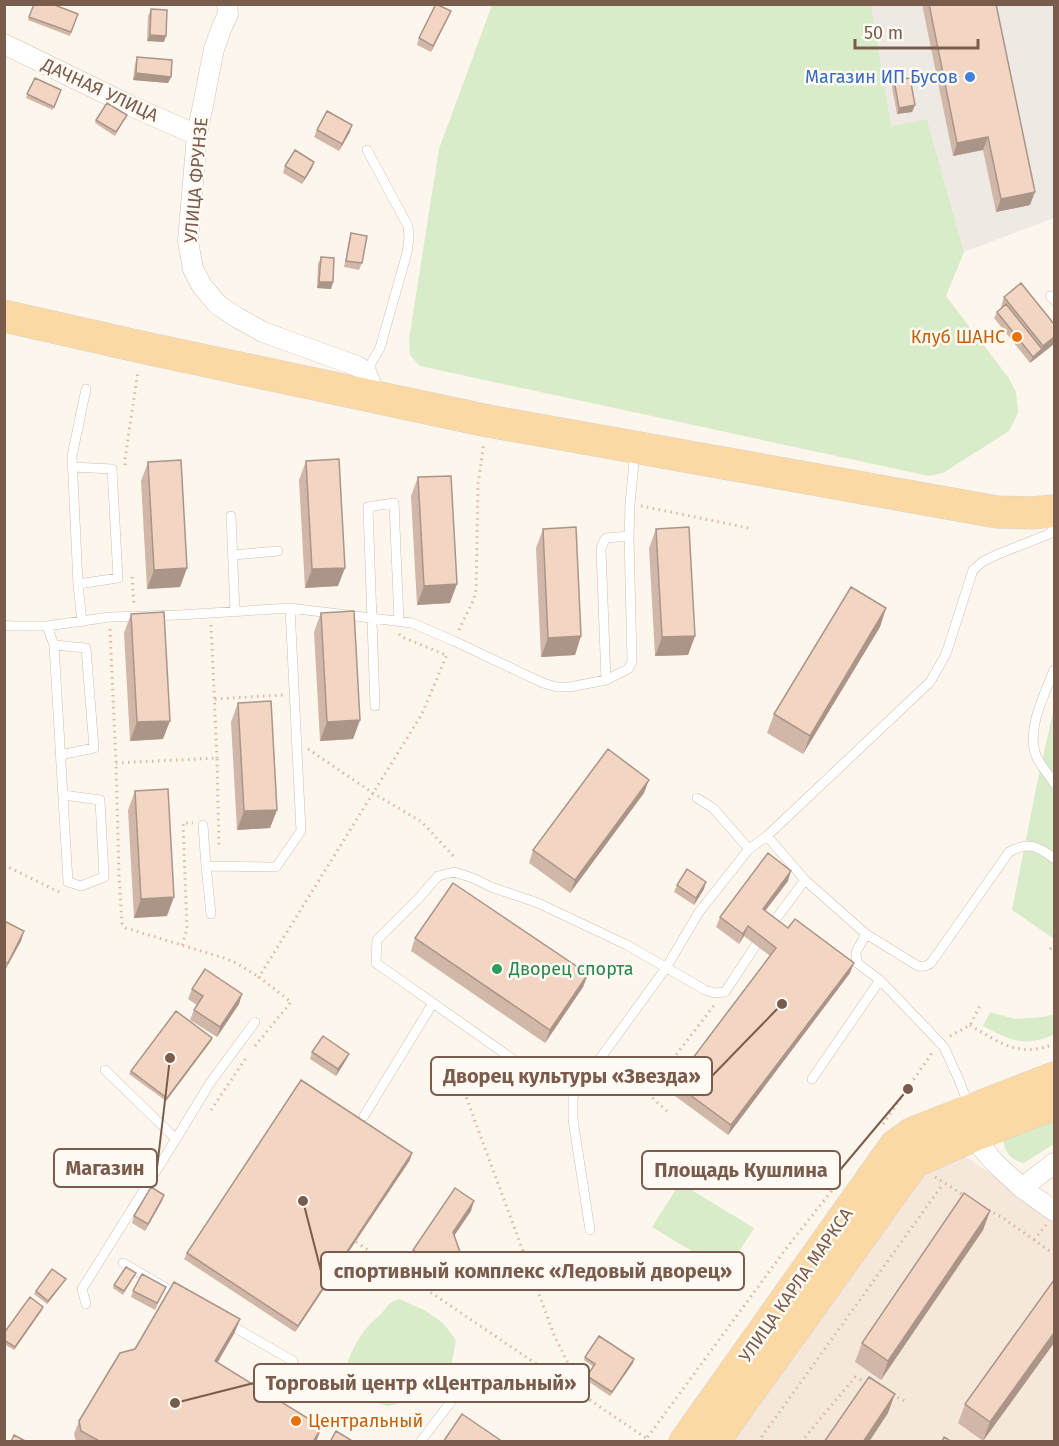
<svg xmlns="http://www.w3.org/2000/svg" width="1059" height="1446" font-family="'Fira Sans',sans-serif">
  <style>
    .residential { fill: #f5e8da }
    .industrial { fill: #efe9e4 }
    .green { fill: #d8ecc9 }
    .lines { fill: none; stroke-linecap: round; stroke-linejoin: round }
    .service-casing { stroke: #d1beb0; stroke-width: 10 }
    .minor-casing { stroke: #d1beb0; stroke-width: 21 }
    .primary-casing { stroke: #dad1cd; stroke-width: 33 }
    .path { stroke: #d9b8a5; stroke-width: 3; stroke-dasharray: 1.5 4.5; stroke-linecap: butt }
    .service { stroke: #fff; stroke-width: 9 }
    .minor { stroke: #fff; stroke-width: 20 }
    .primary { stroke: #fbd9a5; stroke-width: 32 }
    .wall { fill: #d1b7a8 }
    .shaded-wall { fill: #aa9588 }
    .building { fill: #f3d5c3; stroke: #aa9588; stroke-width: 1.5 }
    .shop-dot { fill: #3f7fe0; stroke: #fffaf3; stroke-width: 2 }
    .food-dot { fill: #e8710a; stroke: #fffaf3; stroke-width: 2 }
    .leisure-dot { fill: #2e9e5b; stroke: #fffaf3; stroke-width: 2 }
    .labels { text-anchor: middle; dominant-baseline: central; stroke-width: 5; stroke-linejoin: round; paint-order: stroke }
    .shop-label { font-size: 18px; fill: #366cbe; stroke: #fffaf3; text-anchor: end }
    .street-label { font-size: 18px; fill: #7a5c4d; stroke: #fffaf3 }
    .food-label { font-size: 18px; fill: #c56008; stroke: #fffaf3; text-anchor: end }
    .leisure-label { font-size: 18px; fill: #27864d; stroke: #fffaf3; text-anchor: start }
    .leader { fill: none; stroke: #7a5c4d; stroke-width: 2 }
    .callout-dot { fill: #7a5c4d; stroke: #fffaf3; stroke-width: 2 }
    .callout { fill: #fffaf3; stroke: #7a5c4d; stroke-width: 2 }
    .callout-label { font-size: 20px; text-anchor: middle; font-weight: bold; fill: #7a5c4d }
  </style>
  <rect width="100%" height="100%" fill="#fdf6ec"/>
  <!-- residential -->
  <path class="residential" d="M963,1156L971,1160L1054,1219V1441L728,1442L903,1193L931,1166Z"/>
  <!-- industrial -->
  <path class="industrial" d="M873,4L1054,5V218L964,252L927,119L891,126L872,11Z"/>
  <!-- green -->
  <path class="green" d="M492,5H873L872,11L891,126L927,119L964,252L946,296L1008,377L1016,392L1018,413L1009,431L943,473L929,476L420,366L410,355L409,339L439,149Z
    M1054,708V939L1012,910L1037,783Z
    M990,1012L1015,1019L1043,1017L1054,1014V1035C1023,1047 1011,1041 983,1026Z
    M1054,1115V1144L1024,1163C1011,1161 1003,1150 1003,1137Z
    M680,1183L754,1228L726,1272L652,1227Z
    M399,1299L424,1310L443,1323L456,1340L452,1362L444,1380L420,1399L388,1406L356,1397L341,1382C347,1361 355,1340 371,1323C374,1320 378,1317 381,1314C389,1305 388,1303 399,1299Z"/>
  <g class="lines">
    <!-- service casing -->
    <g class="service-casing">
      <path id="service" d="M1050,296L1054,300
        M366,372L380,348L407,253L409,238L408,226L367,150
        M73,467L112,469L118,578L78,584
        M231,516L235,612
        M233,555L278,551
        M82,622L78,584L72,456L86,389
        M4,625L12,626H47L110,617L179,615L290,608L412,623L454,641L543,683L557,687H570L606,680L628,669L632,662L629,536L630,504L635,451
        M47,626L54,645L68,882L81,886L104,877L100,800L63,795
        M54,645L86,648L94,748L60,755
        M1054,670C1044,696 1024,733 1038,760C1043,768 1049,775 1054,783
        M606,680L601,549L603,543L606,538L629,536
        M375,706L368,507L394,503L399,621
        M697,798L713,808L749,849
        M203,825L206,866
        M767,836L805,880L866,934
        M211,914L206,866L276,867L301,831L290,608
        M770,927L805,880
        M514,1060L376,963L377,940L419,898L438,876L454,872L473,878L491,887L538,903L627,945L705,990L715,993L725,992L756,945
        M105,1070L176,1139
        M812,1079L880,980
        M969,1106L959,1080L944,1047L880,980L857,963L856,952L866,934L918,966C923,967 927,966 931,963L1009,852C1029,841 1037,846 1054,858
        M364,1116L433,1003
        M590,1230L573,1120V1097L577,1090L666,968L699,912L749,849L767,836L930,682L946,654L973,570L982,562L996,555L1049,534L1054,529
        M123,1263L178,1295
        M86,1304L82,1289L176,1139L210,1083L255,1022
        M227,1323L293,1361
        M420,1442L463,1386"/>
    </g>
    <!-- minor casing -->
    <g class="minor-casing">
      <path id="minor" d="M227,4L228,14L222,27L214,49L197,135L188,241L193,269L202,286L218,305L238,318L263,332L357,366L366,372L376,397
        M4,44L131,106L197,135
        M975,1125L983,1149L994,1162L1022,1188L1054,1211
        M1022,1188L1054,1163"/>
    </g>
    <!-- primary casing -->
    <g class="primary-casing">
      <path id="primary" d="M4,316L141,347L488,421L997,512L1031,513L1054,511
        M685,1442L895,1146L913,1133L1054,1078
        M713,1442L914,1162L977,1134L1054,1104"/>
    </g>
    <!-- path -->
    <path class="path" d="M125,465V459L138,371
      M641,506L749,528
      M132,577L134,606
      M211,625L217,758
      M110,629L116,763L119,876L122,923L126,928L224,958L236,963L259,977
      M459,630L474,599L476,590L478,484L484,443
      M399,634L402,637L446,655
      M215,699L283,695
      M308,749L373,793L422,822L456,859
      M116,763L217,758L219,848
      M4,865L59,892
      M182,945L187,928L183,823H193
      M1050,949L1054,944
      M970,1025C1000,1043 1019,1058 1054,1044
      M950,1036L970,1025L980,1006
      M255,1046L291,1002L259,977L422,714L448,652
      M525,1057L567,1084
      M492,1059L465,1094L554,1335L585,1397
      M211,1110L246,1058
      M667,1111C661,1105 649,1098 650,1089L715,1004
      M883,1124L932,1053
      M935,1177L965,1196
      M983,1207L1003,1218L1054,1254
      M1034,1240L1046,1225
      M356,1242L646,1438
      M892,1395L905,1401
      M644,1442L788,1246L841,1179
      M758,1442L943,1184
      M801,1442L855,1377L867,1383"/>
    <!-- service -->
    <use href="#service" class="service"/>
    <!-- minor -->
    <use href="#minor" class="minor"/>
    <!-- primary -->
    <use href="#primary" class="primary"/>
  </g>
  <!-- wall -->
  <path class="wall" d="M34,4L78,14L70,36L28,20Z
    M922,4H996L1030,205L996,212L983,150L953,156Z
    M151,9L164,42L147,41L148,16Z
    M451,11L431,52L417,45L419,38Z
    M137,57L171,77L168,83L133,80L135,64Z
    M35,78L61,90L53,110L26,98Z
    M894,80L915,105L912,112L897,114L892,87Z
    M127,115L115,136L95,123L96,120Z
    M317,130L350,132L339,151L314,137Z
    M314,162L312,168L302,184L283,173L285,166Z
    M351,233L362,263L359,270L344,267L349,240Z
    M321,257L333,282L331,289L317,288L318,264Z
    M1004,297L1054,324V344L1030,363L994,318L997,312L1001,308V307Z
    M306,461L338,586L305,588L299,480Z
    M148,462L187,568L180,587L147,589L141,481Z
    M418,477L450,603L417,605L411,496Z
    M543,529L581,636L575,655L541,657L536,548Z
    M656,529L695,636L688,655L655,656L649,548Z
    M886,608L880,627L803,754L767,733L774,714Z
    M321,613L360,720L353,739L320,741L314,632Z
    M131,614L163,739L130,741L124,633Z
    M238,703L277,810L270,828L237,830L231,722Z
    M135,791L167,916L134,918L128,810Z
    M644,793L570,893L529,863L533,850Z
    M788,881L765,911L850,973L728,1135L671,1093L674,1083L770,956L744,936L739,944L716,927L720,917Z
    M677,885L704,889L694,905L674,892Z
    M4,921L24,931L21,941L4,972Z
    M415,938L588,974L583,987L545,1043L411,951Z
    M192,989L242,994L239,1004L217,1037L190,1020L194,1010L197,1005L188,999Z
    M212,1038L211,1041L166,1101L129,1074L131,1071Z
    M312,1052L349,1054L346,1060L336,1076L310,1059Z
    M410,1160L295,1332L184,1259L187,1253Z
    M162,1201L145,1231L132,1223L134,1216Z
    M471,1211L454,1235L458,1268L447,1285L410,1260L413,1250Z
    M990,1211L983,1230L881,1380L855,1362L862,1343Z
    M136,1273L123,1295L113,1288L114,1285Z
    M1054,1280V1343L983,1441L958,1423L965,1404Z
    M64,1282L47,1304L34,1294L36,1291Z
    M166,1287L155,1310L131,1297L133,1291Z
    M42,1310L14,1350L4,1344V1333Z
    M235,1332L217,1362L317,1440L316,1442H76L74,1434L79,1421Z
    M585,1357L633,1363L610,1396L586,1380L594,1367L584,1360Z"/>
  <!-- shaded-wall -->
  <path class="shaded-wall" d="M451,11L448,18L431,52L433,46Z
    M150,35L166,36L164,42L147,41Z
    M136,73L171,77L168,83L133,80Z
    M915,105L912,112L897,114L899,108Z
    M352,125L350,132L339,151L342,144Z
    M988,137L983,150L953,156L957,143Z
    M314,162L312,168L302,184L305,178Z
    M1035,192L1030,205L996,212L1001,199Z
    M319,282H333L331,289L317,288Z
    M1054,337V344L1030,363L1033,357L1042,349L1043,346Z
    M187,568L180,587L147,589L154,570Z
    M345,568L338,586L305,588L312,569Z
    M457,584L450,603L417,605L424,586Z
    M886,608L880,627L803,754L810,736Z
    M581,636L575,655L541,657L548,638Z
    M695,636L688,655L655,656L662,637Z
    M360,720L353,739L320,741L327,722Z
    M170,721L163,739L130,741L137,722Z
    M649,780L644,793L570,893L575,880Z
    M277,810L270,828L237,830L244,811Z
    M791,871L788,881L759,919L763,909Z
    M706,882L704,889L694,905L696,898Z
    M174,897L167,916L134,918L141,899Z
    M748,926L744,936L739,944L743,934Z
    M24,931L21,941L4,972L8,963Z
    M854,963L850,973L728,1135L731,1125Z
    M588,974L583,987L545,1043L550,1030Z
    M242,994L239,1004L217,1037L220,1027Z
    M212,1038L211,1041L166,1101L167,1098Z
    M349,1054L346,1060L336,1076L338,1069Z
    M412,1153L410,1160L295,1332L298,1326Z
    M164,1195L162,1201L145,1231L148,1224Z
    M474,1201L471,1211L450,1242L453,1232Z
    M990,1211L983,1230L881,1380L888,1361Z
    M462,1258L458,1268L447,1285L451,1275Z
    M66,1279L64,1282L47,1304L48,1301Z
    M43,1307L42,1310L14,1350L15,1347Z
    M240,1319L235,1332L211,1374L215,1361Z
    M1054,1333V1343L983,1441L990,1422Z
    M634,1359L633,1363L610,1396L612,1392Z
    M895,1394L888,1413L869,1442H863Z
    M322,1427L316,1442H313Z"/>
  <!-- building -->
  <path class="building" d="M34,4H52L78,14L71,32L29,17Z
    M436,4L451,11L433,46L419,38Z
    M929,4H996L1035,192L1001,199L988,137L957,143Z
    M151,9L167,10L166,36L150,35Z
    M137,57L172,60L171,77L136,73Z
    M35,78L61,90L54,107L27,94Z
    M910,78L915,105L899,108L894,80Z
    M107,103L127,115L116,132L96,120Z
    M327,111L352,125L342,144L317,130Z
    M295,150L314,162L305,178L285,166Z
    M351,233L367,236L362,263L346,261Z
    M321,257L334,258L333,282H319Z
    M1021,283L1054,324V337L1043,346L1004,297Z
    M1006,304L1042,349L1033,357L997,312Z
    M339,459L345,568L312,569L306,461Z
    M181,460L187,568L154,570L148,462Z
    M451,476L457,584L424,586L418,477Z
    M576,527L581,636L548,638L543,529Z
    M689,527L695,636L662,637L656,529Z
    M851,587L886,608L810,736L774,714Z
    M354,611L360,720L327,722L321,613Z
    M164,612L170,721L137,722L131,614Z
    M271,701L277,810L244,811L238,703Z
    M608,749L649,780L575,880L533,850Z
    M168,789L174,897L141,899L135,791Z
    M768,853L791,871L763,909L788,928L795,919L854,963L731,1125L674,1083L776,948L748,926L743,934L720,917Z
    M687,869L706,882L696,898L677,885Z
    M453,883L588,974L550,1030L415,938Z
    M4,921L24,931L8,963L4,962Z
    M205,969L242,994L220,1027L194,1010L203,996L192,989Z
    M176,1011L212,1038L167,1098L131,1071Z
    M323,1036L349,1054L338,1069L312,1052Z
    M301,1080L412,1153L298,1326L187,1253Z
    M151,1187L164,1195L148,1224L134,1216Z
    M455,1188L474,1201L453,1232L462,1258L451,1275L413,1250Z
    M964,1193L990,1211L888,1361L862,1343Z
    M126,1267L136,1273L124,1291L114,1285Z
    M52,1269L66,1279L48,1301L36,1291Z
    M142,1274L166,1287L157,1303L133,1291Z
    M1054,1280V1333L990,1422L965,1404Z
    M174,1282L240,1319L215,1361L322,1427L313,1442H101L81,1431L79,1421L120,1353L135,1349Z
    M30,1297L43,1307L15,1347L4,1340V1333Z
    M599,1336L634,1359L612,1392L587,1376L595,1364L585,1357Z
    M869,1377L895,1394L863,1442H824Z
    M462,1414L503,1442H443Z
    M336,1431L354,1442H330Z
    M14,1435L27,1442H11Z
    M944,1437L952,1442H942Z"/>
  <!-- markers -->
  <circle class="shop-dot" cx="970" cy="77" r="6"/>
  <g class="food-dot">
    <circle cx="1017" cy="337" r="6"/>
    <circle cx="296" cy="1421" r="6"/>
  </g>
  <circle class="leisure-dot" cx="497" cy="969" r="6"/>
  <g class="labels">
    <!-- shop labels -->
    <g class="shop-label">
      <text x="958" y="77">Магазин ИП Бусов</text>
    </g>
    <!-- street labels -->
    <g class="street-label">
      <text transform="translate(100 90) rotate(25)">ДАЧНАЯ УЛИЦА</text>
      <text transform="translate(196 180) rotate(-85)">УЛИЦА ФРУНЗЕ</text>
      <text transform="translate(796 1285) rotate(-55)">УЛИЦА КАРЛА МАРКСА</text>
    </g>
    <!-- food labels -->
    <g class="food-label">
      <text x="1005" y="337">Клуб ШАНС</text>
      <text x="308" y="1421" text-anchor="start">Центральный</text>
    </g>
    <!-- leisure labels -->
    <g class="leisure-label">
      <text x="509" y="969">Дворец спорта</text>
    </g>
  </g>
  <!-- callouts -->
  <path class="leader" d="M782 1004L712 1076M170 1058L157 1168M908 1089L840 1170M303 1201L321 1271M175 1403L254 1383"/>
  <g class="callout-dot">
    <circle cx="782" cy="1004" r="6"/>
    <circle cx="170" cy="1058" r="6"/>
    <circle cx="908" cy="1089" r="6"/>
    <circle cx="303" cy="1201" r="6"/>
    <circle cx="175" cy="1403" r="6"/>
  </g>
  <g class="callout">
    <rect x="431" y="1057" width="281" height="38" rx="6"/>
    <rect x="54" y="1149" width="103" height="38" rx="6"/>
    <rect x="642" y="1151" width="198" height="38" rx="6"/>
    <rect x="321" y="1252" width="423" height="38" rx="6"/>
    <rect x="254" y="1364" width="335" height="38" rx="6"/>
  </g>
  <g class="callout-label">
    <text x="572" y="1083">Дворец культуры «Звезда»</text>
    <text x="105" y="1175">Магазин</text>
    <text x="741" y="1177">Площадь Кушлина</text>
    <text x="533" y="1278">спортивный комплекс «Ледовый дворец»</text>
    <text x="421" y="1390">Торговый центр «Центральный»</text>
  </g>
  <!-- border -->
  <rect width="1059" height="1446" fill="none" stroke="#7a5c4d" stroke-width="12"/>
  <!-- scale -->
  <path d="M855 39v9h123v-9" fill="none" stroke="#7a5c4d" stroke-width="3"/>
  <text x="864" y="39" font-size="18" fill="#7a5c4d" stroke="#fffaf3" stroke-width="4.5" paint-order="stroke">50 m</text>
</svg>
